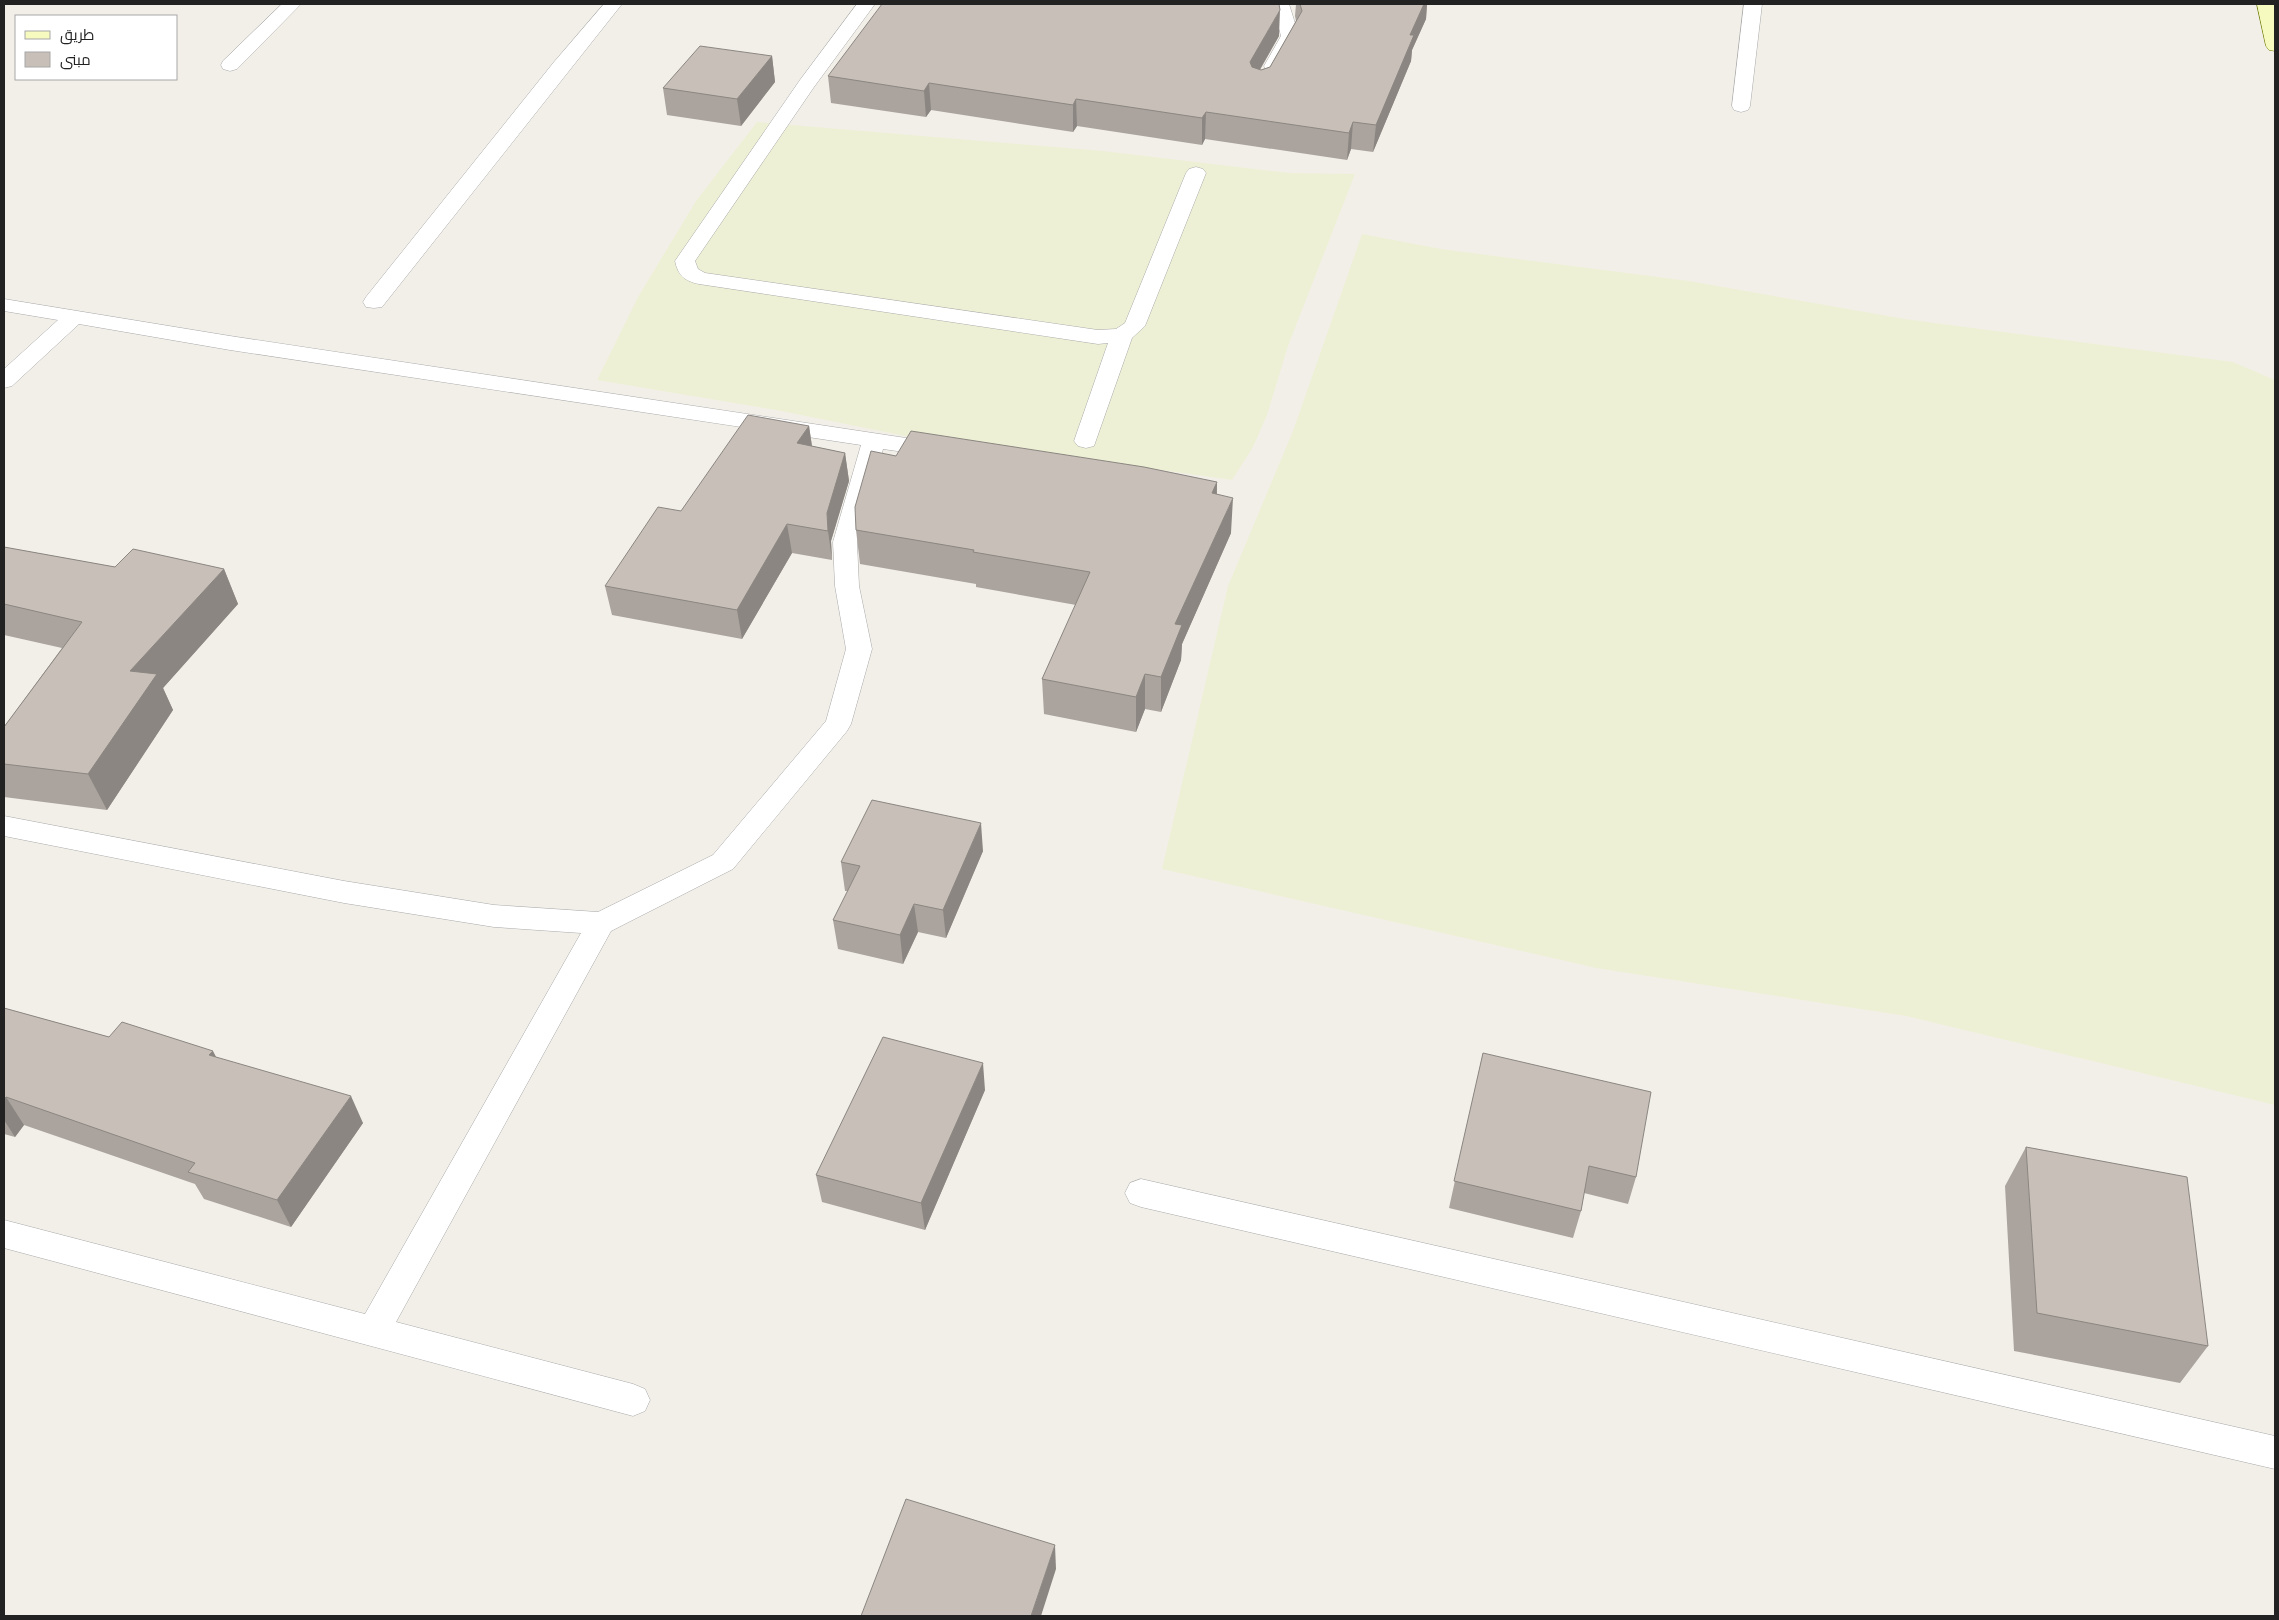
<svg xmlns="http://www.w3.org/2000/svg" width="2279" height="1620" font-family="Ubuntu,Cairo,sans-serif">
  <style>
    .farmland { fill: #eef0d5 }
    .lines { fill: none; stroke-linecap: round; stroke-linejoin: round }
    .street-casing { stroke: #a9a9a9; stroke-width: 1 }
    .secondary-casing { stroke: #707d05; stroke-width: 1 }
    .street { fill: #fff; fill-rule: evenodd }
    .secondary { fill: #f7fabf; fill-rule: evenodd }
    .wall { fill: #aba49e }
    .shaded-wall { fill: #8b8681 }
    .building { fill: #c7bfb8; stroke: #8b8681 }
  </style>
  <rect width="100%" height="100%" fill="#f2efe9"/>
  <!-- farmland -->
  <path class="farmland" d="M757,122L1103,151L1290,173L1355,174L1288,346L1267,415L1253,447L1232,480L1048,454L915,438L776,410L597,380L638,297L696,201Z
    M1362,234L1441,249L1689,281L1905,319L2233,362L2275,380V1105L1906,1016L1596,968L1162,869L1228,586L1293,431Z"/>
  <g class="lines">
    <!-- street casing -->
    <g class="street-casing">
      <path id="street" d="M282,4H301L237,69L230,71L223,69L221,65L223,61Z
        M604,4H622L382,307L374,308L366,307L363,302L366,297L554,62Z
        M857,4H875L814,87L695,261L698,269L705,273L1098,330L1116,329L1125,323L1186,173L1189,169L1196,167L1203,169L1206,173L1145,326L1132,338L1094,446L1086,448L1078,446L1074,441L1108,343L1098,344L699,284C684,281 678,275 675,261L800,80Z
        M1268,4H1289L1299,36L1280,70L1273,72L1266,70L1264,66L1281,36L1274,9Z
        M1744,4H1762L1750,106L1748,110L1741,112L1734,110L1732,106Z
        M4,299L230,336L939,443L947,445L951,450L947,455L939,457L883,449L857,542L859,586L872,649L851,724L847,731L733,869L611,931L396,1322L633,1384L645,1389L650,1400L645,1411L633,1416L4,1248V1220L365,1314L581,933L494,927L344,903L4,836V816L344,881L494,905L598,912L713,855L826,721L846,649L835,586L833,542L861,445L230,350L79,324L12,386L4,388V369L58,320L4,311Z
        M1141,1179L2275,1436V1469L1141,1207L1130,1203L1125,1193L1130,1183Z"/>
    </g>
    <!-- secondary casing -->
    <g class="secondary-casing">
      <path id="secondary" d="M2257,4H2275V51L2269,50L2266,46Z"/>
    </g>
    <!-- street -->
    <use href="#street" class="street"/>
    <!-- secondary -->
    <use href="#secondary" class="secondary"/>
  </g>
  <!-- wall -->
  <path class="wall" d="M1296,4H1427L1426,19L1412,50L1411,61L1373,152L1351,149L1347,160L1205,139L1202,145L1077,126L1073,132L931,110L926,117L831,103L828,76L1279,36L1260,70H1261L1270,67L1296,21L1295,16Z
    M772,56L775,82L741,126L667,115L663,88Z
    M809,426L812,446L845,453L849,481L831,541L832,560L792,553L742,639L612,615L605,586L681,511Z
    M896,456L1217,482V495L1231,533L1182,644L1181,660L1161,712L1145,709L1136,732L1044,714L1042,679L1076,605L976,587V584L860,564L856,530Z
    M4,547L115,567L224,569L238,604L163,688L173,710L107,810L4,797V727L62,648L4,635V636Z
    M983,851L946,938L918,932L903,964L838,949L833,920L848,891H845L841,862Z
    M4,1008L109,1037L216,1057L363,1123L291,1227L204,1199L195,1184L24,1125L15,1137L4,1134Z
    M1483,1053L1636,1177L1628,1204L1584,1193L1581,1211L1573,1238L1449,1208Z
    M985,1090L925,1230L822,1202L816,1175Z
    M2026,1147L2208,1346L2180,1383L2014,1351L2005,1186Z"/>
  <!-- shaded-wall -->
  <path class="shaded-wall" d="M1424,4H1427L1426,19L1412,50L1411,61L1373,152L1376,125L1410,35Z
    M1280,10L1279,36L1249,88L1250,62Z
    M772,56L775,82L741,126L737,99Z
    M929,83L931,110L926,117L924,91Z
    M1076,99L1077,126L1073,132V105Z
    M1206,112L1205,139L1202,145V118Z
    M1353,122L1351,149L1347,160L1349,133Z
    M809,426L813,454L797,443Z
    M845,453L849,481L831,541L832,560L828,531L827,513Z
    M1217,482L1216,517L1212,493Z
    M1233,498L1231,533L1182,644L1181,660L1161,712V677L1175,624Z
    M787,524L792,553L742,639L737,610Z
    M224,569L238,604L163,688L173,710L107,810L88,774L130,671Z
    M1145,674V709L1136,732V697Z
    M981,823L983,851L946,938L943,910Z
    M914,904L918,932L903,964L900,935Z
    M213,1051L227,1078L209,1055Z
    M983,1063L985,1090L925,1230L921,1203Z
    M351,1096L363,1123L291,1227L277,1200Z
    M6,1097L24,1125L15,1137L4,1120V1100Z
    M1055,1545L1056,1569L1041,1616H1031Z"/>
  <!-- building -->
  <path class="building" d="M882,4H1279L1280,10L1250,62L1252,67L1261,70L1270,67L1302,11L1300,4H1424L1410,35H1414L1376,125L1353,122L1349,133L1206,112L1202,118L1076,99L1073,105L929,83L924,91L828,76Z
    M700,46L772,56L737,99L663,88Z
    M748,415L809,426L797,443L845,453L827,513L828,531L787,524L737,610L605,586L658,507L681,511Z
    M911,431L1144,467L1217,482L1212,493L1233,498L1175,624L1182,625L1161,677L1145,674L1136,697L1042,679L1090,572L973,552L974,550L856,530L855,507L871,451L896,456Z
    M4,547L115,567L133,549L224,569L130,671L157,674L88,774L4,764V727L82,622L4,604Z
    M872,800L981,823L943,910L914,904L900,935L833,920L860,866L841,862Z
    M4,1008L109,1037L122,1022L213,1051L209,1055L351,1096L277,1200L188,1172L195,1163L6,1097L4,1100Z
    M883,1037L983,1063L921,1203L816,1175Z
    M1483,1053L1651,1092L1636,1177L1589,1166L1581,1211L1454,1181Z
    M2026,1147L2187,1177L2208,1346L2037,1313Z
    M906,1499L1055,1545L1031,1616H861Z"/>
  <!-- border -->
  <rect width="2279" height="1620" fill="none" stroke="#222222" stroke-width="10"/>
  <!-- legend -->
  <rect x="15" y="15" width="162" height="65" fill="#ffffff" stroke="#a7a7a7"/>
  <rect x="25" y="31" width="25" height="8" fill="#f7fabf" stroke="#a7a7a7"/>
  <text x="60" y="40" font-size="15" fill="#222222">طريق</text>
  <rect x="25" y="52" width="25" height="15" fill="#c7bfb8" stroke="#a7a7a7"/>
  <text x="60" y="65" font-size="15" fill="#222222">مبنى</text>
</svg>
